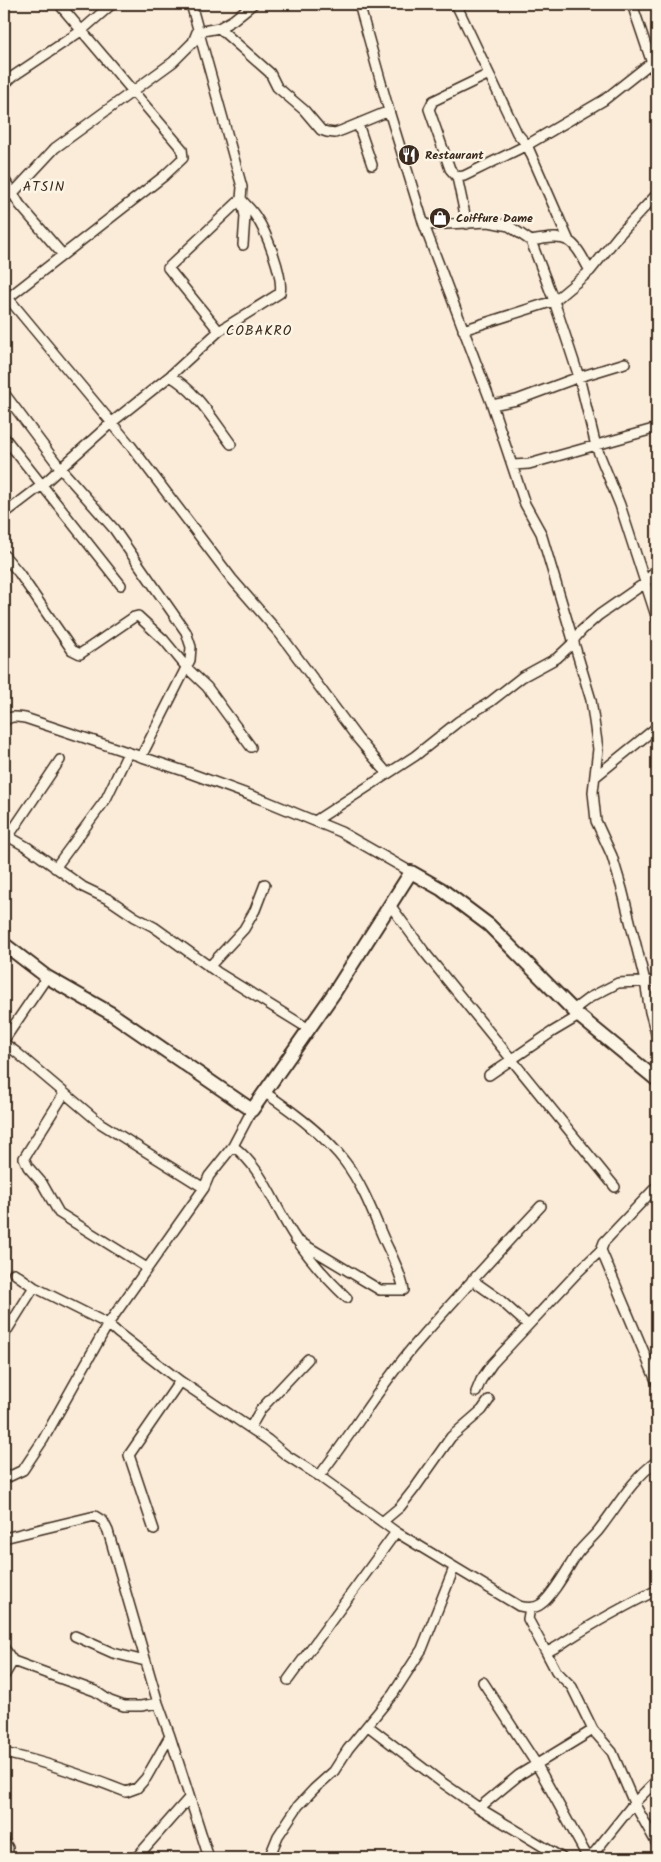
<svg xmlns="http://www.w3.org/2000/svg" width="661" height="1862" font-family="Kalam,sans-serif">
  <style>
    .lines { fill: none; stroke-linecap: round; stroke-linejoin: round }
    .street-casing { stroke: #3b2a1e; stroke-width: 12 }
    .secondary-casing { stroke: #3b2a1e; stroke-width: 16 }
    .street { stroke: #fcf5e5; stroke-width: 9 }
    .secondary { stroke: #fcf5e5; stroke-width: 12 }
    .labels { text-anchor: middle; dominant-baseline: central; stroke-width: 5; stroke-linejoin: round; paint-order: stroke }
    .poi-label { font-size: 12px; font-weight: bold; fill: #3b2a1e; stroke: #fcf5e5; text-anchor: start }
    .neighbourhood-label { font-size: 14px; letter-spacing: 1px; fill: #3b2a1e; stroke: #fcf5e5 }
  </style>
  <rect width="100%" height="100%" fill="#fbebd9"/>
  <filter id="ink" filterUnits="userSpaceOnUse"><feTurbulence type="fractalNoise" baseFrequency=".02" numOctaves="2"/><feDisplacementMap in="SourceGraphic" scale="10" xChannelSelector="R" yChannelSelector="G"/><feConvolveMatrix kernelMatrix="1 2 1 2 8 2 1 2 1" color-interpolation-filters="sRGB"/></filter>
  <g filter="url(#ink)">
    <g class="lines">
      <!-- street casing -->
      <g class="street-casing">
        <path id="street" d="M191,4L242,187L241,199L245,216L243,245
          M359,4L389,111L424,225L492,405L525,504L541,533L591,700L598,749L593,792L596,821L612,856L622,889L645,981L650,1012L657,1037
          M456,4L517,133L527,145L604,100L652,62
          M632,4L657,78
          M219,28L270,73L277,87L304,110L321,130L327,132L335,133L343,130L389,111
          M489,74L433,101L429,109L450,169L457,177L464,176L527,145L569,241
          M4,85L12,77L81,31L112,4
          M358,124L372,165
          M457,177L467,224
          M4,179L20,205L63,255
          M4,198L14,192L55,148L173,62L193,42L197,32L219,28L233,20L253,4
          M424,225L489,222L509,226L531,241C569,234 572,237 590,271
          M531,241L554,301L579,377L596,446L620,505L657,619
          M8,298L131,446L232,579L280,634L358,739L387,773
          M4,301L164,176L183,158L182,149L59,4
          M463,330L554,301L590,271L619,235L657,194
          M219,331L168,268L241,199
          M170,376C197,391 213,420 231,444
          M4,393L61,469L114,529L186,632L191,647L190,660L141,757
          M492,405L517,400L579,377L625,363
          M4,437L121,585
          M513,465L529,464L657,428
          M4,514L42,485L111,423L170,376L219,331L280,293C284,277 266,231 256,217C252,210 246,205 241,199
          M4,555L19,573L72,650L80,654L134,617L138,616L164,640L187,668L207,687L251,747
          M4,722C9,715 18,717 25,718L184,771L266,801L341,832L411,872
          M595,777L657,727
          M315,821L415,756L459,721L490,702L522,677L557,658L573,643L575,638L582,630L599,615L645,583L657,569
          M4,834L27,847L83,887L110,900L135,917L154,927L217,972L309,1029
          M8,837L60,760
          M55,868L106,799L128,753
          M390,905L426,954L615,1187
          M209,967L244,929L255,910L265,884
          M573,1010L589,998L618,983L657,981
          M4,1040L47,977
          M4,1043L16,1052L100,1123L204,1188
          M489,1075L552,1032L579,1016
          M264,1092C292,1111 325,1135 345,1162C362,1184 372,1211 383,1237C391,1255 400,1270 404,1290H380L295,1239
          M64,1094L24,1158L28,1167L42,1183L59,1213L147,1268
          M233,1146C264,1169 275,1209 296,1239C311,1261 328,1280 347,1298
          M657,1186L604,1242L601,1250L657,1383
          M14,1273L34,1287L108,1324L118,1333L180,1381L268,1440L286,1455L319,1476L396,1532L519,1606C527,1608 535,1609 541,1604C552,1597 569,1566 577,1554C583,1546 591,1539 598,1531C617,1507 631,1480 657,1461
          M472,1280L499,1299L528,1325
          M4,1335L34,1287
          M476,1392L481,1380L492,1364L577,1273L601,1250
          M250,1428L261,1409L308,1359
          M319,1476C352,1434 379,1387 413,1347C455,1299 498,1252 541,1206
          M4,1479L23,1470L43,1440L108,1324L204,1188L209,1176L233,1146L252,1110
          M382,1522L400,1507L415,1488L451,1437L482,1410L489,1400
          M154,1530L129,1455L180,1381
          M4,1538L95,1516L103,1521L108,1531L158,1703L170,1736L209,1858
          M530,1608L528,1619L546,1652C555,1649 561,1644 569,1639C597,1621 627,1605 657,1590
          M75,1636L113,1653L145,1661
          M4,1648L13,1661L4,1676
          M546,1652L556,1671L572,1687L593,1730L612,1752L634,1803L657,1844
          M13,1661L95,1691L110,1701L124,1706H141L158,1703
          M288,1680L396,1532
          M483,1682L537,1765L588,1858
          M368,1726L440,1781L479,1808L562,1858
          M4,1753C46,1762 86,1776 126,1792L137,1788L146,1778L170,1736
          M479,1808L519,1775L593,1730
          M4,1841L8,1848L7,1858
          M136,1858L189,1798
          M269,1858L278,1836L298,1806L314,1789L334,1771L348,1749L393,1694L422,1649L454,1568
          M590,1858L634,1803L657,1780"/>
      </g>
      <!-- secondary casing -->
      <g class="secondary-casing">
        <path id="secondary" d="M4,944L47,977L112,1014L252,1110L334,993L411,872L441,889L489,925L579,1016L657,1080"/>
      </g>
      <!-- street -->
      <use href="#street" class="street"/>
      <!-- secondary -->
      <use href="#secondary" class="secondary"/>
    </g>
  </g>
  <!-- icons -->
  <defs>
    <g id="restaurant-disc" transform="scale(1.125)"><circle r="9.5" fill="#3b2a1e" stroke="#fcf5e5"/><path d="M-5-6h1v4h1v-4h1v4h1v-4h1v5L-1.5 .5V6h-2V.5L-5-1ZM5-6V6H3V1.5H1.5Q1.5-4 5-6Z" fill="#fff"/></g>
    <g id="shop-disc" transform="scale(1.125)"><circle r="9.5" fill="#3b2a1e" stroke="#fcf5e5"/><path d="M-5-2.5h2.3a2.7 3.5 0 0 1 5.4 0H5L5.5 6h-11ZM-1.5-2.5h3a1.5 2.3 0 0 0-3 0Z" fill="#fff"/></g>
  </defs>
  <g fill-rule="evenodd">
    <use href="#restaurant-disc" x="409" y="155"/>
    <use href="#shop-disc" x="440" y="218"/>
  </g>
  <g class="labels">
    <!-- poi labels -->
    <g class="poi-label">
      <text x="425" y="155">Restaurant</text>
      <text x="456" y="218">Coiffure Dame</text>
    </g>
    <!-- neighbourhood labels -->
    <g class="neighbourhood-label">
      <text x="44" y="187">ATSIN</text>
      <text x="259" y="331">COBAKRO</text>
    </g>
  </g>
  <!-- margin -->
  <rect width="661" height="1862" fill="none" stroke="#fcf5e5" stroke-width="20"/>
  <rect x="10" y="10" width="641" height="1842" fill="none" stroke="#3b2a1e" stroke-width="2" filter="url(#ink)"/>
</svg>
